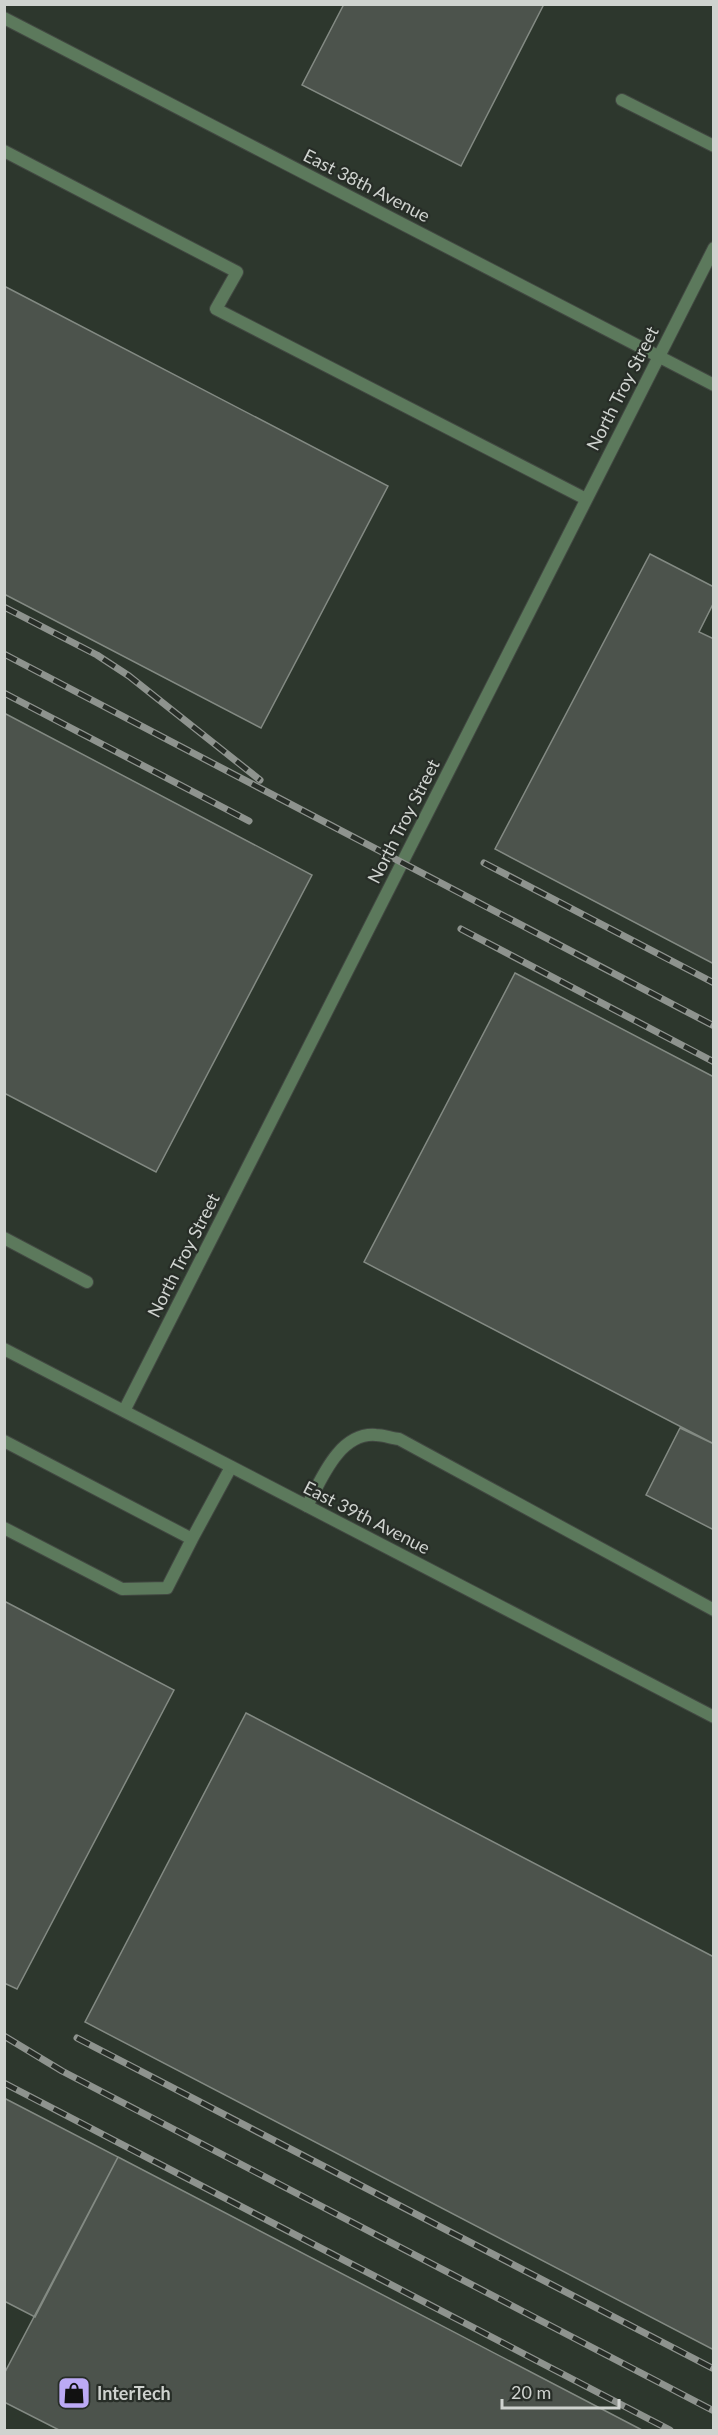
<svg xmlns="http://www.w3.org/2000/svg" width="718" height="2435" font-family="Lato,sans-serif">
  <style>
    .built { fill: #2d372d }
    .building { fill: #4c534c; stroke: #838a83; stroke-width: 1.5 }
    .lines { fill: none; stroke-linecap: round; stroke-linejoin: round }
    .lane-casing { stroke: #424842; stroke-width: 14 }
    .street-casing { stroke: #424842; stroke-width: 14 }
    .lane { stroke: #5c795c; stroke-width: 12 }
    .street { stroke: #5c795c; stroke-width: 12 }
    .rail-casing { stroke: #8e938e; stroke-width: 7 }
    .rail { stroke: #272d27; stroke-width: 4.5; stroke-dasharray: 14; stroke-linecap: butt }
    .labels { text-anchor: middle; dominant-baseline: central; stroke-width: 4.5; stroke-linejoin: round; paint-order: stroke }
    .street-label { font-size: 18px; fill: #cfd3cf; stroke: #272d27 }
    .poi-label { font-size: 18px; font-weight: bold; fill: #cfd3cf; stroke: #272d27; text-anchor: start }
  </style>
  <rect width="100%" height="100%" fill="#272d27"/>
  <!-- built -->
  <path class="built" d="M5,5H713V2430H5Z"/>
  <!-- building -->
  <path class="building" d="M344,4H544L461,166L302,85Z
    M4,286L388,486L261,728L4,594Z
    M650,554L714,587V602L699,632L714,639V964L495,849Z
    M4,713L312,875L156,1172L4,1093Z
    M515,973L714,1077V1444L364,1262Z
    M680,1428L714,1444V1530L646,1495Z
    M4,1601L174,1690L17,1989L4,1983Z
    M246,1713L714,1957V2350L85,2022Z
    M4,2098L118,2157L35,2317L4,2301Z
    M118,2157L642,2430H59L4,2402V2374Z"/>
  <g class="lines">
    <!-- lane casing -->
    <g class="lane-casing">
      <path id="lane" d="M622,100L714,146
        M4,151L237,272L216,309L586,499
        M4,1238L87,1282
        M4,1441L192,1539L231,1467
        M307,1506C321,1480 339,1432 376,1435C383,1435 391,1438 399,1439L714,1610
        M4,1528L122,1589L167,1588L192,1539"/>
    </g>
    <!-- street casing -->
    <g class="street-casing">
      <path id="street" d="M4,18L714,385
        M4,1349L714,1717
        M124,1411L714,248"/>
    </g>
    <!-- lane -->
    <use href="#lane" class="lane"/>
    <!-- street -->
    <use href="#street" class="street"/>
    <!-- rail casing -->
    <g class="rail-casing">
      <path id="rail" d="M4,607L97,655L129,676L260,780
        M4,654L714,1026
        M4,693L249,821
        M484,863L714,983
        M461,929L714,1062
        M4,2036L62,2071L714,2411
        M77,2038L714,2369
        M4,2083L670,2430"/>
    </g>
    <!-- rail -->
    <use href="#rail" class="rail"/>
  </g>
  <!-- icons -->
  <defs>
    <g id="shop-square" transform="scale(1.725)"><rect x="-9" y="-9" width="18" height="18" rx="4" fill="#bcaaf5" stroke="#272d27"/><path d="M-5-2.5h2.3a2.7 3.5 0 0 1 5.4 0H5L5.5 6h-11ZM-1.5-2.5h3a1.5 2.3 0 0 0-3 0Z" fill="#111"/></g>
  </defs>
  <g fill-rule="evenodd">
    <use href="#shop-square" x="74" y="2393"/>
  </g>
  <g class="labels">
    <!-- street labels -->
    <g class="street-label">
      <text transform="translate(367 185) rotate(27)">East 38th Avenue</text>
      <text transform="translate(622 388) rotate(-63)">North Troy Street</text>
      <text transform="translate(403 821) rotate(-63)">North Troy Street</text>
      <text transform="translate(183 1255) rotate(-63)">North Troy Street</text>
      <text transform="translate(367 1517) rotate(27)">East 39th Avenue</text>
    </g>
    <!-- poi labels -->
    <g class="poi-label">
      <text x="97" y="2393">InterTech</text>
    </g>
  </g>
  <!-- border -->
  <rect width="718" height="2435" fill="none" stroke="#cfd3cf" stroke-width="12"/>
  <!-- scale -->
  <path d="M502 2399v9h117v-9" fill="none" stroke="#cfd3cf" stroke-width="3"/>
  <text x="511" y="2399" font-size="18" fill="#cfd3cf" stroke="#272d27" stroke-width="4.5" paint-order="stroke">20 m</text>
</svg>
